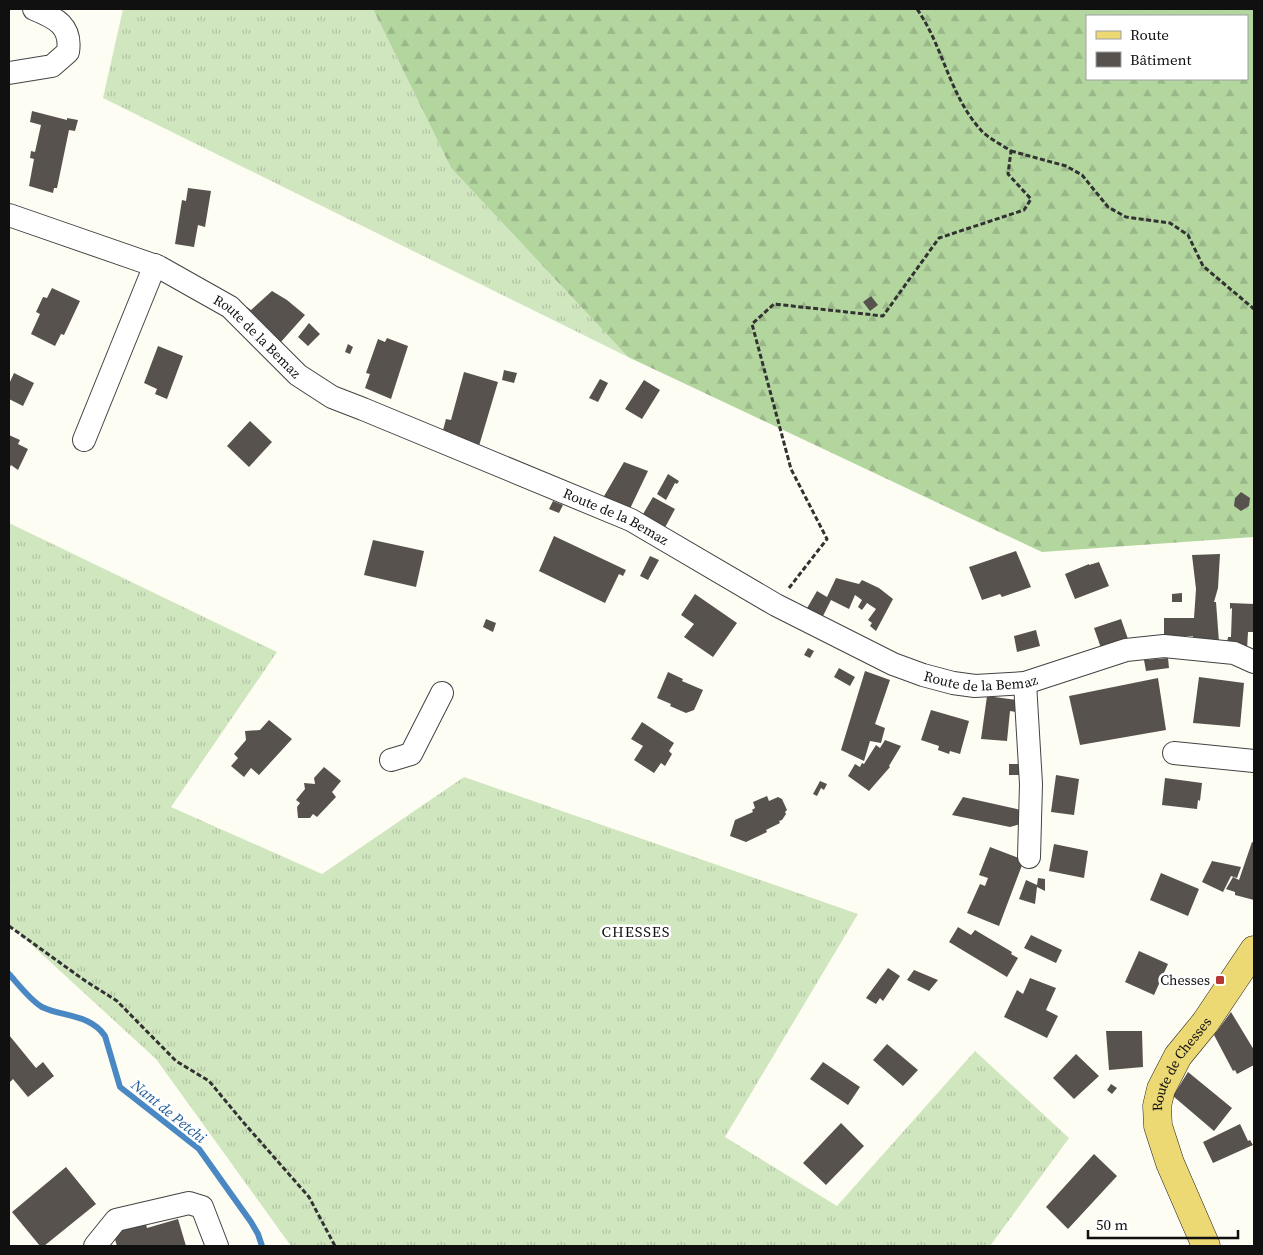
<svg xmlns="http://www.w3.org/2000/svg" width="1263" height="1255" font-family="'Source Serif 4',serif">
  <style>
    .grass { fill: url(#grass-tufts) }
    .forest { fill: url(#forest-firs); fill-rule: evenodd }
    .lines { fill: none; stroke-linecap: round; stroke-linejoin: round }
    .stream { stroke: #4988c2; stroke-width: 6 }
    .building { fill: #57524d }
    .minor-casing { stroke: #434343; stroke-width: 24 }
    .major-casing { stroke: #212121; stroke-width: 29 }
    .path { stroke: #323232; stroke-width: 3; stroke-dasharray: 5 2.5; stroke-linecap: butt }
    .minor { stroke: #fff; stroke-width: 22 }
    .major { stroke: #edd974; stroke-width: 28 }
    .poi-dot { fill: #b43733; stroke: #fff; stroke-width: 2 }
    .labels { text-anchor: middle; dominant-baseline: central; stroke-width: 5; stroke-linejoin: round; paint-order: stroke }
    .street-label { font-size: 14px; fill: #101010; stroke: #fff }
    .poi-label { font-size: 14px; fill: #101010; stroke: #fff; text-anchor: end }
    .neighbourhood-label { font-size: 15px; letter-spacing: 1px; fill: #101010; stroke: #fff }
    .water-label { font-size: 15px; font-style: italic; fill: #235b97; stroke: #fff }
  </style>
  <defs>
    <pattern id="grass-tufts" width="24" height="20" patternUnits="userSpaceOnUse" patternTransform="scale(1.25)"><rect width="24" height="20" fill="#d0e6bf"/><path d="M3 7l-1-3M5 7V3M7 7l1-3M15 17l-1-3M17 17v-4M19 17l1-3" fill="none" stroke="#b2c4a3"/></pattern>
    <pattern id="forest-firs" width="22" height="20" patternUnits="userSpaceOnUse" patternTransform="scale(1.25)"><rect width="22" height="20" fill="#b3d69f"/><path d="M5 1l3.5 6h-7zM16 11l3.5 6h-7z" fill="#99b788"/></pattern>
  </defs>
  <rect width="100%" height="100%" fill="#fefdf3"/>
  <!-- grass -->
  <path class="grass" d="M123,9H373L451,168L628,357L103,98Z
    M9,523L277,652L171,807L322,874L464,777L858,914L725,1137L837,1206L975,1051L1069,1138L990,1246H291L156,1059L9,924Z"/>
  <!-- forest -->
  <path class="forest" d="M373,9H1254V537L1042,552L628,357L451,168ZM1087,16H1247V79H1087Z"/>
  <g class="lines">
    <!-- stream -->
    <path class="stream" d="M9,974C18,984 31,1001 42,1007C63,1017 90,1014 105,1036L120,1087L199,1149L251,1222L258,1234L262,1246"/>
  </g>
  <!-- building -->
  <path class="building" d="M32,111L67,120V118L78,120L75,131L69,130L57,188H54L53,193L29,186L34,159L30,158L31,151L35,152L41,125L30,122Z
    M188,188L211,191L205,227L198,225L194,247L175,244L182,200L186,201Z
    M52,288L80,301L64,335L61,334L55,346L31,334L40,314L36,312L43,297L47,298Z
    M272,291L287,300L305,315L280,343L266,327L244,310L247,307L251,310Z
    M871,296L878,305L870,311L863,302Z
    M309,323L320,334L308,346L298,337Z
    M387,338L408,346L391,399L365,388L370,374L366,373L378,339L385,342Z
    M348,344L353,347L350,354L345,352Z
    M158,346L183,356L167,399L155,394L157,389L144,383Z
    M504,370L517,373L514,383L502,380Z
    M464,372L498,382L479,446L442,434L446,419L451,420Z
    M14,373L34,383L23,406L9,399V384Z
    M600,379L608,383L598,402L589,398Z
    M644,380L660,390L642,419L625,409Z
    M250,421L272,442L249,467L227,446Z
    M9,435L20,440L18,444L28,449L18,470L11,465L9,469Z
    M624,462L648,471L627,515L600,503Z
    M668,474L679,481L677,484L675,483L666,500L657,494Z
    M1241,492L1250,498L1249,506L1241,511L1234,506L1235,498Z
    M653,497L675,509L662,533L639,521Z
    M553,501L563,505L559,513L549,509Z
    M554,536L626,570L623,576L619,574L605,603L539,571Z
    M373,540L424,551L416,587L364,575Z
    M1016,551L1031,587L1002,597L1000,594L982,600L969,567Z
    M1220,554L1218,588L1214,602H1216L1219,642L1193,639V636H1164V618H1194L1196,589L1192,555Z
    M650,556L659,560L648,580L640,576Z
    M1099,562L1109,586L1075,599L1065,574L1089,564V565Z
    M836,578L859,584L862,580L879,588L893,599L876,631L870,626L872,623L868,620L876,609L867,603L862,610L858,607L862,600L855,595L849,609L831,600L819,624L803,615L817,591L827,597Z
    M1182,593V602H1172V594Z
    M695,594L737,623L713,657L684,637L694,624L681,615Z
    M1230,603L1254,604V632H1248L1247,650L1227,643L1228,637H1231L1232,608L1230,609Z
    M486,619L496,623L493,632L483,627Z
    M1121,619L1128,639L1101,648L1094,628Z
    M1036,630L1040,646L1017,652L1014,636Z
    M808,648L814,651L810,658L804,655Z
    M1168,658L1169,668L1146,671L1144,660Z
    M839,668L855,677L850,686L834,677Z
    M865,671L890,680L875,724L885,728L881,743L870,741L864,761L841,750Z
    M668,672L683,679L682,681L703,690L694,710L686,713L670,706L671,704L657,698Z
    M1199,677L1244,683L1240,727L1193,723Z
    M1158,678L1166,730L1080,745L1069,696Z
    M987,696L1017,700L1016,712L1010,711L1007,741L981,739Z
    M931,710L969,721L960,754L950,751L949,754L938,750L939,746L921,740Z
    M269,720L292,739L259,775L251,768L244,777L231,766L238,758L234,754L246,740L245,731L260,730Z
    M642,722L674,743L669,751L672,754L665,766L661,763L654,773L634,760L643,746L631,739Z
    M885,740L901,746L889,766L890,767L869,791L848,776L855,764L860,767L862,763L864,764L876,745L880,748Z
    M1009,764H1020L1021,775H1009Z
    M324,767L341,781L332,792L336,797L317,817L313,814L310,818H298L297,807L300,803L296,800L305,789L304,783L315,784L314,778Z
    M1056,775L1079,779L1074,815L1051,812Z
    M1165,778L1202,783L1200,801L1198,800L1197,809L1162,805Z
    M820,781L827,784L824,790L821,788L817,796L813,794Z
    M767,796L769,801L778,797L782,799L787,810L785,812L786,814L782,820L779,821L780,823L766,830L767,832L746,842L730,836L735,820L753,812L752,810L755,808L753,802Z
    M963,797L1021,810V824L1010,827L952,815Z
    M1252,842L1254,843V900L1235,895V892L1226,889L1233,877L1239,880Z
    M1054,844L1088,851L1084,878L1049,871Z
    M990,847L1024,860L999,926L967,913L980,884L985,886L988,878L979,875Z
    M1212,861L1241,867L1237,878L1231,876L1223,892L1202,882Z
    M1161,873L1199,889L1188,916L1150,900Z
    M1038,878L1045,879V891L1037,887L1035,904L1019,899L1026,880L1037,885Z
    M958,927L971,935L975,930L1012,952L1011,954L1018,958L1007,977L949,942Z
    M1031,935L1062,950L1056,963L1024,948Z
    M1139,951L1168,964L1154,995L1125,982Z
    M888,968L900,976L883,1001L880,998L876,1004L866,998Z
    M914,970L938,980L929,991L907,980Z
    M1030,978L1056,988L1046,1010L1058,1016L1047,1038L1004,1017L1017,990L1023,994Z
    M1231,1012L1254,1050V1065L1237,1074L1235,1070L1233,1071L1214,1035Z
    M1106,1031H1142L1143,1067L1109,1070Z
    M9,1035L36,1068L43,1062L54,1076L28,1097L13,1079L9,1083Z
    M887,1044L918,1070L903,1086L873,1060Z
    M1076,1054L1099,1076L1074,1099L1053,1078Z
    M823,1062L860,1087L848,1105L810,1079Z
    M1188,1072L1232,1108L1214,1131L1173,1096Z
    M1111,1084L1117,1088L1112,1094L1107,1090Z
    M841,1123L864,1146L826,1185L803,1163Z
    M1240,1124L1248,1141L1250,1140L1253,1145L1213,1163L1203,1142Z
    M1094,1154L1117,1176L1068,1229L1046,1207Z
    M66,1167L96,1204L44,1246H40L12,1212Z
    M178,1219L186,1246H117L112,1230L145,1221L147,1228Z"/>
  <g class="lines">
    <!-- minor casing -->
    <g class="minor-casing">
      <g id="minor">
        <path d="M9,73L52,66L68,52C72,26 56,18 34,9"/>
        <path id="s1" d="M9,215L159,267L230,307L298,375L332,397L363,409L631,520L776,605L893,664L923,675L953,683L975,686L1025,683L1126,650L1164,646L1234,653L1254,662"/>
        <path d="M84,440L155,265"/>
        <path d="M1025,683L1031,784L1029,857"/>
        <path d="M1174,753L1254,761"/>
        <path d="M391,760L411,754L442,693"/>
        <path d="M95,1246L116,1220L189,1203L202,1207L217,1246"/>
      </g>
    </g>
    <!-- major casing -->
    <g class="major-casing">
      <g id="major">
        <path id="s2" d="M1206,1246L1170,1163L1158,1126L1157,1106L1161,1089L1178,1056L1205,1023L1254,950"/>
      </g>
    </g>
    <!-- path -->
    <path class="path" d="M1011,151L1066,166L1082,175L1108,207L1126,217L1170,223L1188,235L1203,266L1254,309
      M789,588L827,539L791,469L752,324L774,304L883,316L939,238L1024,210L1031,199L1008,174L1011,151C1001,144 987,138 980,129C949,94 943,46 917,9
      M9,926L84,980L117,1001L176,1061L209,1081L244,1123L309,1197L335,1246"/>
    <!-- minor -->
    <use href="#minor" class="minor"/>
    <!-- major -->
    <use href="#major" class="major"/>
  </g>
  <!-- markers -->
  <rect class="poi-dot" x="1215" y="975" width="10" height="10" rx="2.5"/>
  <g class="labels">
    <!-- street labels -->
    <g class="street-label">
      <text stroke="none"><textPath href="#s1" startOffset="280">Route de la Bemaz</textPath></text>
      <text stroke="none"><textPath href="#s1" startOffset="685">Route de la Bemaz</textPath></text>
      <text stroke="none"><textPath href="#s1" startOffset="1090">Route de la Bemaz</textPath></text>
      <text stroke="none"><textPath href="#s2" startOffset="198">Route de Chesses</textPath></text>
    </g>
    <!-- poi labels -->
    <g class="poi-label">
      <text x="1210" y="980">Chesses</text>
    </g>
    <!-- neighbourhood labels -->
    <g class="neighbourhood-label">
      <text x="636" y="931">CHESSES</text>
    </g>
    <!-- water labels -->
    <g class="water-label">
      <text transform="translate(169 1111) rotate(39)">Nant de Petchi</text>
    </g>
  </g>
  <!-- border -->
  <rect width="1263" height="1255" fill="none" stroke="#101010" stroke-width="20"/>
  <!-- legend -->
  <rect x="1086" y="15" width="162" height="65" fill="#ffffff" stroke="#9f9f9f"/>
  <rect x="1096" y="31" width="25" height="8" fill="#edd974" stroke="#9f9f9f"/>
  <text x="1130" y="40" font-size="15" fill="#101010">Route</text>
  <rect x="1096" y="52" width="25" height="15" fill="#57524d" stroke="#9f9f9f"/>
  <text x="1130" y="65" font-size="15" fill="#101010">Bâtiment</text>
  <!-- scale -->
  <path d="M1088 1230v8h150v-8" fill="none" stroke="#101010" stroke-width="2.5"/>
  <text x="1096" y="1230" font-size="15" fill="#101010" stroke="#ffffff" stroke-width="4" paint-order="stroke">50 m</text>
</svg>
